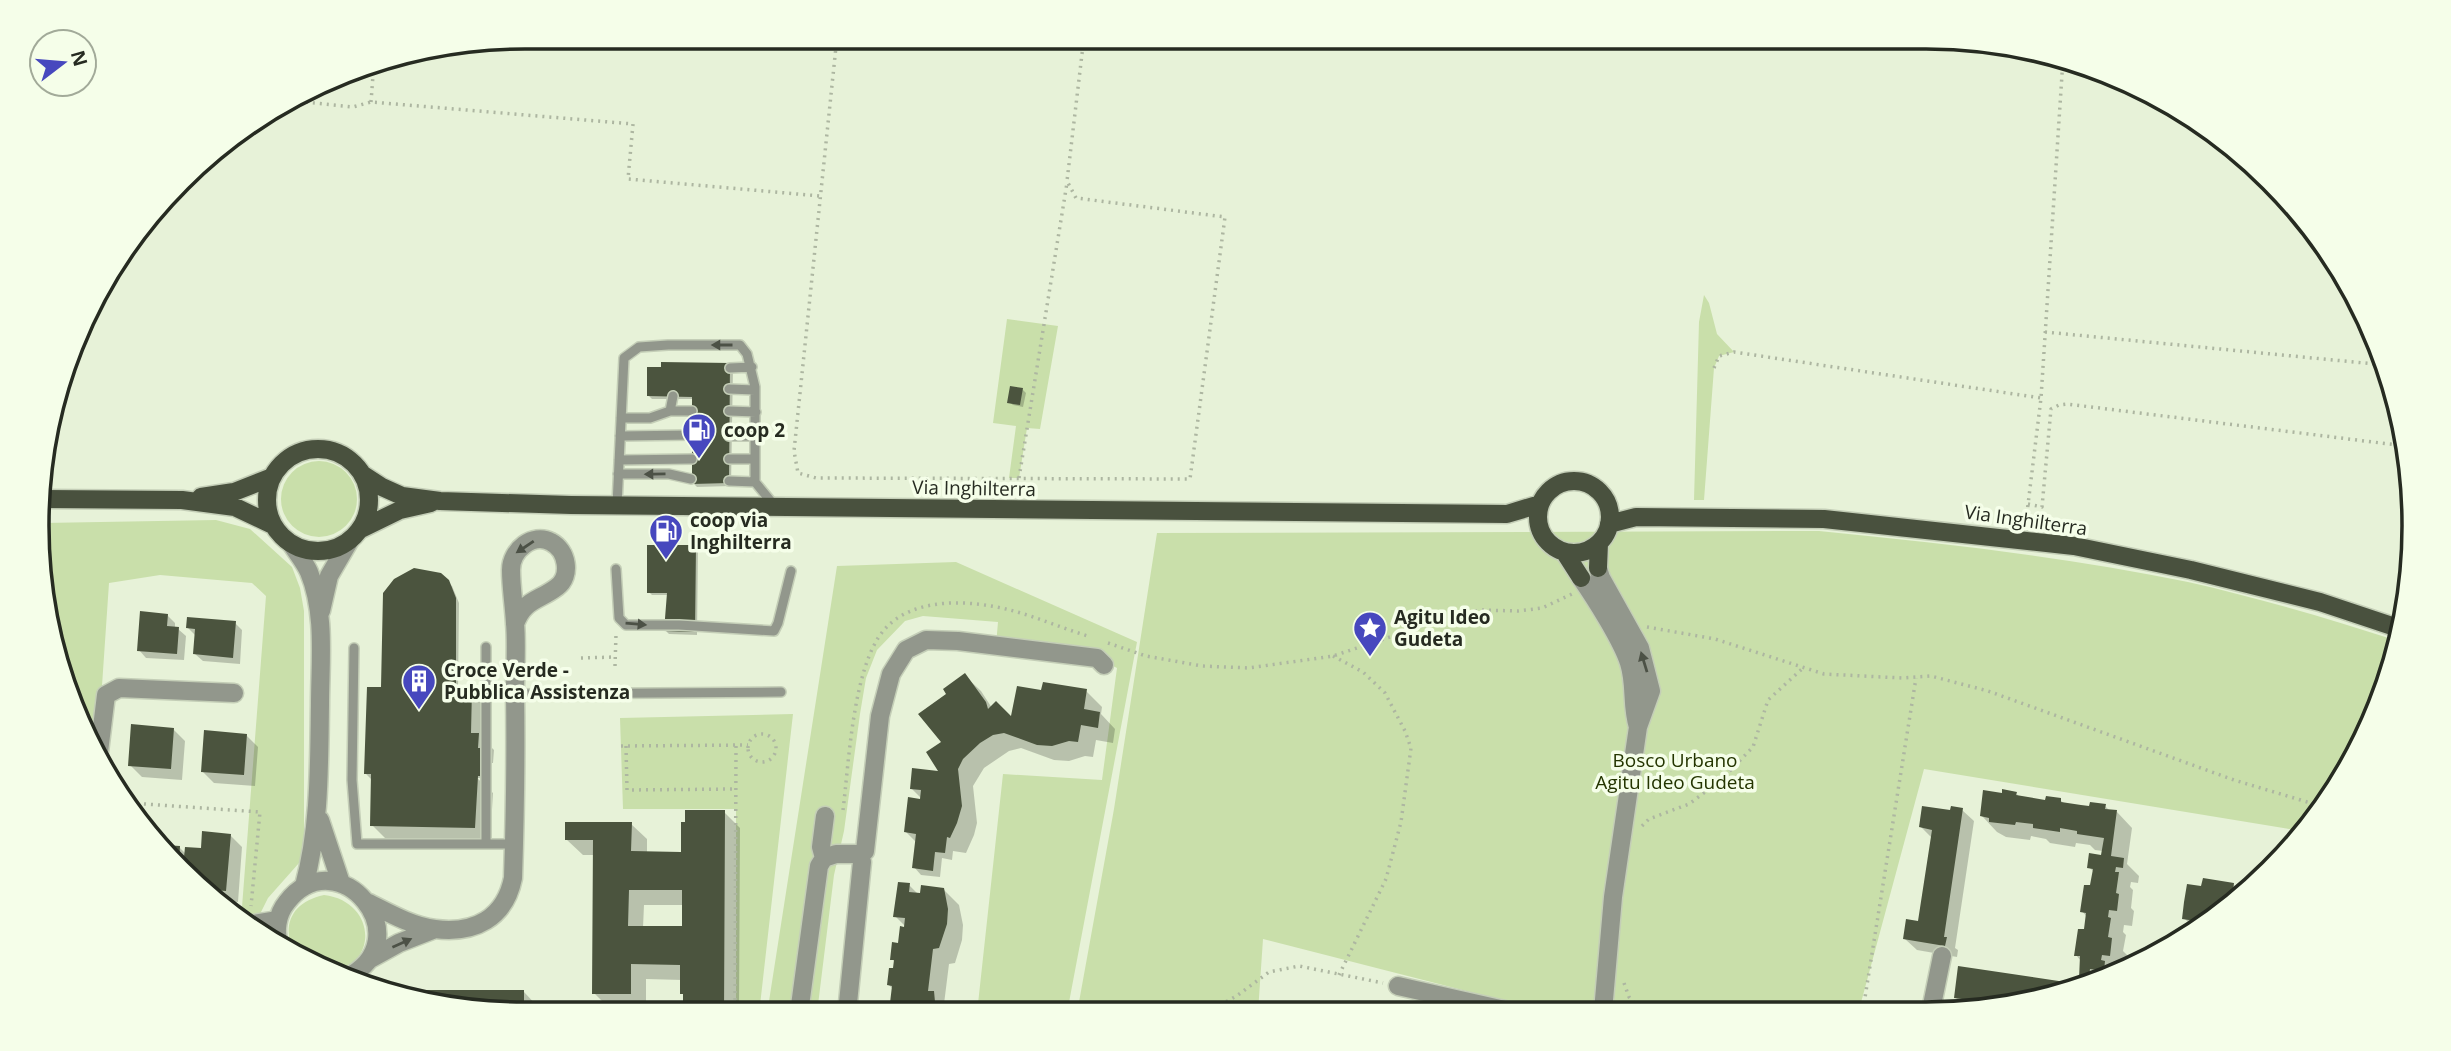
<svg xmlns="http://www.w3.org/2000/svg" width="2451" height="1051" font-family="'Open Sans',sans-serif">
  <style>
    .green { fill: #c9dfaa }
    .shadow { fill: #0003; fill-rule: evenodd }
    .building { fill: #4b543e; fill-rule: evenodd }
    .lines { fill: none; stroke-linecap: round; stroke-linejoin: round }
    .service-casing { stroke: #c4ceb7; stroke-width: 12 }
    .minor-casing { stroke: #c4ceb7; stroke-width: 21 }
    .primary-casing { stroke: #c4ceb7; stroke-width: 21 }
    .path { stroke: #adb6a1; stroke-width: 3.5; stroke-dasharray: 2 5; stroke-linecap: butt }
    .service { stroke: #92978c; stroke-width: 9 }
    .minor { stroke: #92978c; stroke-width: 18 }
    .primary { stroke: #49513e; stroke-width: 18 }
    .oneway { fill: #4c5146 }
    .labels { text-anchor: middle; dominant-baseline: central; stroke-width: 7; stroke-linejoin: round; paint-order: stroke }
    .poi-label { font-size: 19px; font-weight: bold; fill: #262b21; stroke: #f5fee9; text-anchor: start }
    .street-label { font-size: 19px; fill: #262b21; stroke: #f5fee9 }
    .park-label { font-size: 19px; fill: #243500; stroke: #f5fee9 }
    .rim { fill: none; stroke: #262b21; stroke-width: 3.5 }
  </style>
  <rect width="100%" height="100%" fill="#e7f2d8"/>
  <!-- green -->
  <path class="green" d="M1704,295L1709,303L1717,334L1734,352L1719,356L1714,368L1704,500H1694L1699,322Z
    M1007,319L1058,326L1040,429L1027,428L1019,478H1009L1016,426L993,423Z
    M281 499a38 38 0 1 1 76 0a38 38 0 1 1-76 0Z
    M216,520L250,529L292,567L300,588L304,611V844L299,863L268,898L261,912L262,935L241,920L266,596L252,583L160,575L109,583L97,759L63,683L41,590L43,523Z
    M1819,531C1943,543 2066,557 2188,582C2259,598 2329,619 2398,641L2388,683L2332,797L2302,831L1924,769L1859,1010L1545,1011L1263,939L1258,1012L1077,1013L1114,809L1157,533Z
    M956,562L1137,642L1067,1013H977L1003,774L1102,780L1117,668L1097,658L996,645L998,622L923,616L905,621L877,650L866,678L860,714L844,831L834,875L817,1013L767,1014L837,566Z
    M793,714L759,1014H736V809H623L620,718Z
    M324,895C375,901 380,963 332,972L294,955C281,924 292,902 324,895Z"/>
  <!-- shadow -->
  <path class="shadow" d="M733,368L731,486L697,487L693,483L694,399H652L648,395Z
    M1022,389L1026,393L1023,407L1013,405L1009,402Z
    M695,547L698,550L697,635L669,634L666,631L669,595H652L649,592Z
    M440,575L452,586L459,603L458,690H471L487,706L486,742L494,750L493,763H488V778H477L493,793L490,843L388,841L372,825L373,781L365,773L386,689Z
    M167,615L175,623V628L178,629L186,636L184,660L146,658L139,650Z
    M235,623L242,630L240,664L203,661L195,654L196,636L188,628Z
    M965,676L981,691L992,708L1013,719L1043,692L1086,691L1102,707L1101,714L1115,729L1113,743L1096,740L1093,757L1085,756L1069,761L1054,760L1021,748L1009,751L984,768L973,786L977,823L974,835L966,853L953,851L952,860L942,858L940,877L921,875L914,867L917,843L906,832L924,801L911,788L942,773L948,695Z
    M173,729L185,741L182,780L142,777L130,765Z
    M246,735L258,747L255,786L214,783L202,771Z
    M2016,793L2020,798L2047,802L2060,800L2065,804L2090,808L2105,806L2110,811L2117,812L2132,828L2127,864L2139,876L2138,883L2131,882L2130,887L2133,890L2131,908L2134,911L2132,926L2124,925L2123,932L2126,935L2123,951L2127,955L2125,969L2117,970L2116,975L2113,977L1990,1010H1968L1956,998L2074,985L2080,981L2081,961L2076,955L2085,931L2087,917L2082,911L2092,887L2094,872L2089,867L2103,857V851L2095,850L2090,845L2076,843L2075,847L2050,843L2046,839L2031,836L2030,840L2006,837L1997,832L1982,816L2003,795Z
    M1962,810L1974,821L1955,948L1958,950L1957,957L1917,950L1905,939L1919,923L1932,838L1921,827L1952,812Z
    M724,812L740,828L739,1014H685L682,980L646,979V1009H610L594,993V855H583L567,840L631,824L647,839V853H683ZM644,905H684L683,928H643Z
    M152,830L160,831L172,843V847H179L186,854L202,850L230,835L242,847L238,902L213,900L204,893Z
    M2233,884L2244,895L2193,927L2184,918L2203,888Z
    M909,885L918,894L943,889L959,905L963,925L962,940L955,963L949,964L944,1004L949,1009V1013H895L896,1006L892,1002L894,990L889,985L896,963L892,959L908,929L895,916Z
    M401,991L524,992L539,1008V1014H526L401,994Z"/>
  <!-- building -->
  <path class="building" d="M661,362L730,363L729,483L692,484V397L647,396V367H661Z
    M1010,386L1023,388L1020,405L1007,403Z
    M647,545H696L695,632L664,631L667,593H647Z
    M414,568L441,573L449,580L456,598V688L472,689L471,733H479L478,748H486L485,776H478L475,828L370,826L371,774H364L367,687H381L383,593L394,579Z
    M140,611L168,614L167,626L179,627L177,654L137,651Z
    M187,617L236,621L233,658L193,654L195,629L186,628Z
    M965,673L986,702L988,709L996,701L1011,716L1017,686L1041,690L1043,682L1087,689L1084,709L1100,712L1098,728L1081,725L1078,742L1069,741L1052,746L1037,745L1004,733L993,735L980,743L963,759L958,769L962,806L957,823L950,838L947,837L945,853L935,852L933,871L912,868L916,834L904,832L908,797L920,799L921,790L910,789L912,768L938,771L926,752L941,742L918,714L946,694L943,689Z
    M131,724L174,728L171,769L128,766Z
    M204,730L247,734L244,775L201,772Z
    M2002,789L2017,792L2016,795L2045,800L2046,796L2061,798V802L2081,805L2089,806L2090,802L2106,804L2105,809L2117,810L2111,856L2124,858L2123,868L2116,867L2115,872H2119L2116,893L2119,894L2117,911L2109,910L2108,917L2111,918L2108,937L2112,938L2110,956L2102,955L2101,960L2105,961L2104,971L2090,969L2088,984L2004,1006L1987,1004L1986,1007L1962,1004V999L1954,998L1958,966L2072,983L2073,978L2079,979L2080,956H2074L2078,929H2084L2086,913L2080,912L2084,885H2090L2093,869L2087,868L2089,853L2101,855L2104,838L2077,834V831L2060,828V832L2033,828V824L2016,822L2015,825L1989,822V818L1980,816L1983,790L2002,793Z
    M1922,806L1950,810L1951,806L1963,808L1944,937H1947L1945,946L1903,939L1906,919L1918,921L1932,830L1919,827Z
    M685,810H725L724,1014H683V994H680V965L631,964V994H592L593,840H565V822H632L631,851L681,852V822H685ZM629,890H682V926H628Z
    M202,831L231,834L226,891L200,889L183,868L185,847L201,848Z
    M164,845L180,846L179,863Z
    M2203,878L2234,883L2231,904L2195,926L2196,921L2182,919L2184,902L2187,884L2201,886Z
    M898,882L910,883L909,892L920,893L921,885L944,888L948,909L947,924L939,948L933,949L928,991H934L936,1013H893L895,1003H890L892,986L887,985L889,968H893L894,960H890L892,942L898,943L900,926L904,927L905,918L893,917Z
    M399,990H524V1014L399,993Z
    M1324,1003L1373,1008V1012H1323Z"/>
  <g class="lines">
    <!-- service casing -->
    <g class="service-casing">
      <path id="service" d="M730,368L752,367
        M729,389L755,390
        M670,411L673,396
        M729,411L756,412
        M621,418H650L670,411H692
        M620,436L692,435
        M729,436H755
        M729,459H754
        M619,460L692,459
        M618,474H669L691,479
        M729,481L755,482
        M617,505L624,358L639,347L668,345H740L747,354L755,387V482L774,505
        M616,569L619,618L626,625H679L774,631L778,623L791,571
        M354,648L352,780L357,844H514
        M515,694L781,692
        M486,844V647"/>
    </g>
    <!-- minor casing -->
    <g class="minor-casing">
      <path id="minor" d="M292,545C298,554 305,563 309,572C326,613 320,662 320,705C319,767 320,827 304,886
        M1598,568L1601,578L1640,648L1651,691L1638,727L1613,897L1603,1011
        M1581,578C1595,598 1622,641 1629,663C1636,685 1631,705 1638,727
        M321,611L329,576L350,540
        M98,760L106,695L119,688L234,693
        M320,820L341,883
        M860,854L865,851L880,716L891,674L906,650L926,640L958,641L1097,658L1104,665
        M824,858L836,854H860L862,862L847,1013
        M369,903C389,913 412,926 435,929C475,934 505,918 513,878C515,816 516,754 515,692C515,669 517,645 515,623C514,605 511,587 511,570C511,550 533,532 551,542C567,550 572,576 557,587C539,601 524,599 515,624
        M247,925L278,920
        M280,948C274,932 277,914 287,902C338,837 424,939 346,978
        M370,959L399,943L435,929
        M1398,986L1509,1011
        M1931,1010L1942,956
        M799,1013L819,866L824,858L821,847L825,816"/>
    </g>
    <!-- primary casing -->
    <g class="primary-casing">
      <path id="primary" d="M267 500a51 51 0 1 1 102 0a51 51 0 1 1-102 0Z
        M362,474L382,487L402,496L440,501L571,505L1507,514L1540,504
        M1538 517a36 36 0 1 1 72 0a36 36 0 1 1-72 0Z
        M201,497L234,492L272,477
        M44,499L182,500L235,507L273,525
        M1609,524L1636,517L1824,519L2074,546L2191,570L2320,602L2401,629
        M359,530L400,510L431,503
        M1565,553L1581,578
        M1598,568L1599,543"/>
    </g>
    <!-- path -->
    <path class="path" d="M837,37L794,451L798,473L816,478L1190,479L1225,217L1076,198L1067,181L1084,37
      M285,100L353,107L371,102L633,124L628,179L820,196
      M371,102L374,62
      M2045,332L2385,365
      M1714,368L1719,356L1734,352L2041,398
      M1019,478L1067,183
      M2028,504L2042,507L2051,409L2059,405L2067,404L2405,446
      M2026,521L2041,398L2063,59
      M1647,627L1715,639L1824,674L1902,678L1931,676L1988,691L2234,780L2324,807
      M1108,643L1146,656L1202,666L1249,668L1333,656L1429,624L1480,610L1518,611L1542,608L1572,594
      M1333,656L1363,672L1385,693L1405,731L1411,748L1401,822L1386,879L1339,975
      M581,658L615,657
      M615,666L616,634
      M748 748a14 14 0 1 1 28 0a14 14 0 1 1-28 0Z
      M621,746L748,745
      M626,746L627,790L736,789
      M130,803L260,812L251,906
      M843,810C849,762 853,666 884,630C913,596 971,600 1010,610C1037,617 1064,629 1091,637
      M1642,826L1649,819L1689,804L1720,781L1753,747L1768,700L1803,668
      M1624,983L1629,997L1641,1011
      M1863,1010L1916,678
      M1208,1012L1238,995L1269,972L1299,966L1383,983
      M735,1014L736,746"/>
    <!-- service -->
    <use href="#service" class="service"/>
    <!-- minor -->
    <use href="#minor" class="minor"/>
    <!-- primary -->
    <use href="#primary" class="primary"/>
  </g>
  <!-- one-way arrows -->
  <defs><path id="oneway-solid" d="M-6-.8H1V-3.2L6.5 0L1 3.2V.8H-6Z" transform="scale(1.75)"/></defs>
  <g class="oneway">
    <use href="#oneway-solid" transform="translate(722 345) rotate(-180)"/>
    <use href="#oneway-solid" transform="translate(655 474) rotate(179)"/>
    <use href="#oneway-solid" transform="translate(525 547) rotate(146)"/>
    <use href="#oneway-solid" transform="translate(636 624) rotate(5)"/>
    <use href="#oneway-solid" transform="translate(1644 662) rotate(-107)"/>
    <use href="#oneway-solid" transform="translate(402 943) rotate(-24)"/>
  </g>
  <!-- icons -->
  <defs>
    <g id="fuel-pin" transform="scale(1.75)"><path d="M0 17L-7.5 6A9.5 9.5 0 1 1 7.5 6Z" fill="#4748be" stroke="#f5fee9"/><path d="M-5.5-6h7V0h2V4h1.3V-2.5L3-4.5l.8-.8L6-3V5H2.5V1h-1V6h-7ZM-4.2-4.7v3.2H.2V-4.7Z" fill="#fff"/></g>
    <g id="sight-pin" transform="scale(1.75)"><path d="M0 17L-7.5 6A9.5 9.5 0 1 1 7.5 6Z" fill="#4748be" stroke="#f5fee9"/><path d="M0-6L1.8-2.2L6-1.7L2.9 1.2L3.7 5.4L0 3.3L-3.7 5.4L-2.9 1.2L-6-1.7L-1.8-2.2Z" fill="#fff"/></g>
    <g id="building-pin" transform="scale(1.75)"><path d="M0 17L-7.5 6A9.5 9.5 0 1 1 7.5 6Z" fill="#4748be" stroke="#f5fee9"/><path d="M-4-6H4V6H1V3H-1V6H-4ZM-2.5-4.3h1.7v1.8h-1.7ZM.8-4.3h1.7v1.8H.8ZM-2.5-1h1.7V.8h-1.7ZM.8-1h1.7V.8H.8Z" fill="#fff"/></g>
  </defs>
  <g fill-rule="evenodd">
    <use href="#fuel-pin" x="699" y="430"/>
    <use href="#fuel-pin" x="666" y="531"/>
    <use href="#sight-pin" x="1370" y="628"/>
    <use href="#building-pin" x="419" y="681"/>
  </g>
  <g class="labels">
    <!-- poi labels -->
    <g class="poi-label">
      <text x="724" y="430">coop 2</text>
      <text x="690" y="520">coop via<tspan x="690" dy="22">Inghilterra</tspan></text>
      <text x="1394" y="617">Agitu Ideo<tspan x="1394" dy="22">Gudeta</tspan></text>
      <text x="444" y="670">Croce Verde -<tspan x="444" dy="22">Pubblica Assistenza</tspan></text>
    </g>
    <!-- street labels -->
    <g class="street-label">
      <text transform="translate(974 488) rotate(1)">Via Inghilterra</text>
      <text transform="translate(2026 520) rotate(8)">Via Inghilterra</text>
    </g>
    <!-- park labels -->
    <g class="park-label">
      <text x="1675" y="760">Bosco Urbano<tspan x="1675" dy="22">Agitu Ideo Gudeta</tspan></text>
    </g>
  </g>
  <!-- crop -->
  <path d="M0 0H2451V1051H0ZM525 49H1926A476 476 0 0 1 2402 525V526A476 476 0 0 1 1926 1002H525A476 476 0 0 1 49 526V525A476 476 0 0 1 525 49Z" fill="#f5fee9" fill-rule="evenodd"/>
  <path class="rim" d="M525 49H1926A476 476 0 0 1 2402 525V526A476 476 0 0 1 1926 1002H525A476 476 0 0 1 49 526V525A476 476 0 0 1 525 49Z"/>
  <!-- north arrow -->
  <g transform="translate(63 63) rotate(74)"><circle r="33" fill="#f5fee9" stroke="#a2aa99" stroke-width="2"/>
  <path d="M0-5L12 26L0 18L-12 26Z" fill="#4748be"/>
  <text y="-10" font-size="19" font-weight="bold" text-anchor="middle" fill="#262b21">N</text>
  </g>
</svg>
